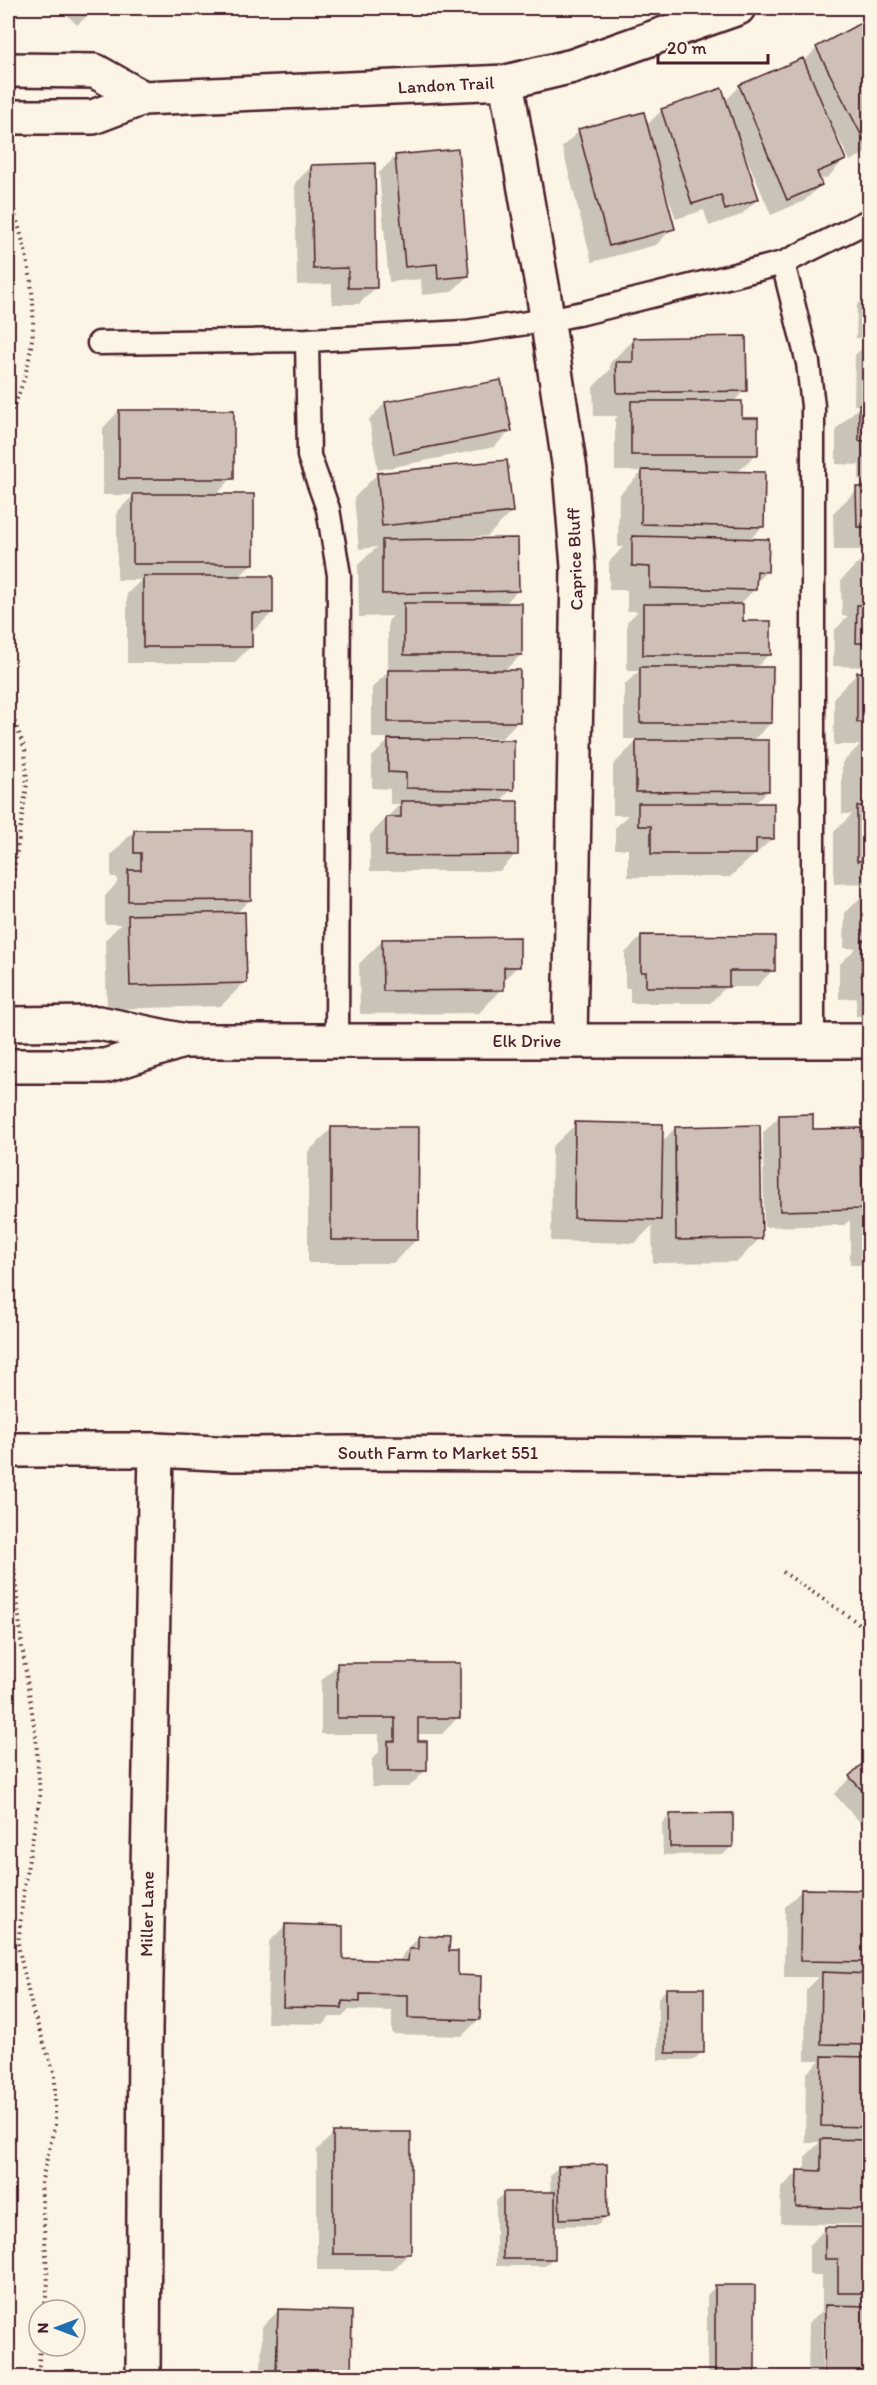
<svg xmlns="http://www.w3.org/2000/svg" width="877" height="2385" font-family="Itim,sans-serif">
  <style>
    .shadow { fill: #0003 }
    .building { fill: #cfc0b7; stroke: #4a1f2b; stroke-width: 1.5 }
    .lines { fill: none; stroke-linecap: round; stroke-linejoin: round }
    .service-casing { stroke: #4a1f2b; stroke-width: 27 }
    .minor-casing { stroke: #4a1f2b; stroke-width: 38 }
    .secondary-casing { stroke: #4a1f2b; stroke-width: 38 }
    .path { stroke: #4a1f2b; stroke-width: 4; stroke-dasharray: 1.5 4.5; stroke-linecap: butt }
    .service { stroke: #fcf5e5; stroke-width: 22 }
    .minor { stroke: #fcf5e5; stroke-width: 33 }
    .secondary { stroke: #fcf5e5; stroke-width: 33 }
    .labels { text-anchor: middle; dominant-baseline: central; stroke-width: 4.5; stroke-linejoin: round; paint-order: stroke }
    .street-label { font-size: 18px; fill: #4a1f2b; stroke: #fcf5e5 }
  </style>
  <rect width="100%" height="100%" fill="#fcf5e5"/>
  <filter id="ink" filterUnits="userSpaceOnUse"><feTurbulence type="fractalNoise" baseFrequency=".0167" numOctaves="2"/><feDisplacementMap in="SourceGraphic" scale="12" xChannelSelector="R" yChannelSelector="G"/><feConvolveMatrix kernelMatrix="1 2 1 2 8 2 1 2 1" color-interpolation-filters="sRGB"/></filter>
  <g filter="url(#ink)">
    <!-- shadow -->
    <path class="shadow" d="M60,8H96L77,25Z
      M870,20V151L850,161L833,127L831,128L844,160L828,177L819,180L821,185L804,201L771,215L746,156L744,157L758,199L741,215L709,226L704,210L676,219L663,182L661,183L673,228L656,245L592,262L562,147L579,131L646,126L662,110L725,101L740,86L803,62L817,48Z
      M396,156L468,276L451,292L422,295L421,279L389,282L379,173Z
      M311,167L376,287L359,304H332V284L297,285L295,183Z
      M870,292V338H856L857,305Z
      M633,340L745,390L732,403L756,454L737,473L763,526L749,540L767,571L755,583V589L739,605L742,622L769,654L755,669L771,723L752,741L768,791L754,804L772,839L730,877H628V849H615V828L628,815H613V765L639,739H624V685L639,671H627V622L638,611H627V590H609V562L623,547H618L619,495L643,471H615V419L618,416H594L593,387L610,370V363Z
      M870,341V550H834L833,513L867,480H859V465L836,464V429L861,405H854L855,355Z
      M385,403L510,431L494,447L378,470L369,420Z
      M119,411L232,478L215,496L253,563L239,577L272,613L255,629H250V647L234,663H127V594L141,580H117V512L134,495H103V428Z
      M377,474L511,512L488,536L462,538L517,591L504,605L521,655L504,671L518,721L502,738H427V741L512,789L498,803L516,854L500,871H370V835L400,804H390V789L372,788V757L391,738H372V688L388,672V621L393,616L359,617L358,565L377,547L359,549L354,498Z
      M865,556H870V667L833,666L834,631L848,616H842L841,580Z
      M858,673H870V883L834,884V832L852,814H842V763L860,745H834V697Z
      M134,831L250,900L236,913L245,982L221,1006L107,1009L105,940L121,924H105V896L117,883V877H111V855Z
      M868,890L870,1016H856V998L839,999V965L856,948H844L845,913Z
      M641,937L773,970L756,987H726L710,1003H630V988H625V953Z
      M383,940L518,966L502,982V989L479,1013L360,1014L359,964Z
      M779,1116L811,1130L860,1137L870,1127V1265H850V1220L844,1225L764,1227L763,1133Z
      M576,1124L661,1143L675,1128L760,1238L737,1262L653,1263L652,1226L635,1243L551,1241L552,1147Z
      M332,1128L417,1239L393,1263H308V1152Z
      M338,1664L458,1717L442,1734H417V1743L425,1771L409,1787H372V1759L379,1752V1734H321V1681Z
      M870,1759V1833L834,1794Z
      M670,1815L732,1846L724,1854L663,1855L662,1823Z
      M802,1890L870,1891V2225L780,2223L781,2188L798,2172H805V2157L820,2142H805L806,2074L820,2060H805L806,1990L819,1977H784L785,1907Z
      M285,1926L341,1961L397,1962L402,1957L403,1954L419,1937L448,1952L456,1977L478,2020L462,2036L392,2034V2011L349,2010L342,2017H330L324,2024L267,2023L269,1942Z
      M666,1990L702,2052L694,2060H658V1998Z
      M334,2133L409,2253L393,2270H317V2150Z
      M558,2167L606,2216L598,2225L553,2226V2258L545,2266H496V2201L504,2193H551L550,2176Z
      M826,2228H870V2378L826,2322H823L822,2378H808L809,2323L822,2311V2275H809V2245Z
      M715,2287L753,2378H707V2295Z
      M279,2310L350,2378H261L262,2327Z"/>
    <!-- building -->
    <path class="building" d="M870,18V144L867,146L816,47Z
      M803,58L846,160L817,172L822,185L787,200L739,85Z
      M722,88L759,199L725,210L721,195L692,204L661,109Z
      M644,112L675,229L609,246L578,129Z
      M458,149L469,276L438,279L437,264L405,267L395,155Z
      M375,163L377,288H348V268L313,269L311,165Z
      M746,336L747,391L617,393L616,362H633V338Z
      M501,380L512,431L394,454L385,402Z
      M631,401H742V418H758V455H631Z
      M859,404H870V441H859Z
      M119,410H234V479H119Z
      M507,460L513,512L382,526L377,473Z
      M642,470L765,472L764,527L641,524Z
      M856,487H870V527H857Z
      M133,494H254V564H133Z
      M632,536L769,539L768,572L757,571L756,590L650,588V567L632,566Z
      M518,538L519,591L382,594V540Z
      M864,555H870V593H865Z
      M143,576H273V613H252V647H143Z
      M404,603H522V655H404Z
      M643,604H743V621H771V655H643Z
      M857,605H870V643H856Z
      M640,667H773L772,723H640Z
      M388,670H520V722H388Z
      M857,672H870V722H857Z
      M865,738H870V791H865Z
      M388,739L514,740V790L406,788V773L388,772Z
      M636,740H769V791L636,792Z
      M401,801H518V855L386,856V817H401Z
      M638,803H774V839H756V854H651V826H638Z
      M857,806H870V860L857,861Z
      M134,830H251V900L128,901V870H141V853H134Z
      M868,888H870V924H867Z
      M245,912L247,983L130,986L128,915Z
      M641,935L775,936V971H729V987H646V972H641Z
      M520,937V967H504V990L383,991L382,939Z
      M862,940H870V975L862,976Z
      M813,1114V1129L861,1128L862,1209L780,1211L779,1115Z
      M575,1122L663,1124L661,1220L574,1218Z
      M760,1125L762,1239L676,1240L675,1127Z
      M331,1127H419L418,1240H331Z
      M337,1663H460V1718H418V1741H427V1771H388V1741H395V1718H337Z
      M870,1757V1799L849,1776Z
      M733,1813V1847H670V1814Z
      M801,1889L870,1890V1962L800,1961Z
      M285,1924L343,1926V1959L408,1961L409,1949H418V1936L450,1937L449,1951H458V1975L481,1976L480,2020L408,2018V1995L360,1994V2002L342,2001V2008L283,2007Z
      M822,1972L870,1974V2045L821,2044Z
      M666,1988H704V2053H666Z
      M822,2056L870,2057V2127L821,2126Z
      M333,2132H411V2254H333Z
      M821,2139L870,2140V2209L796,2207L797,2170L821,2171Z
      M607,2164L608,2217L560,2219L558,2166Z
      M503,2192H555V2259H503Z
      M825,2227H870V2293H838V2259H825Z
      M715,2285H755V2378H715Z
      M825,2305L870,2306V2378H824Z
      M278,2309L352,2311L351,2378H276Z"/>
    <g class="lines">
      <!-- service casing -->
      <g class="service-casing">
        <path id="service" d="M783,263L808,363L813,406V1041
          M307,340L309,456L328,509L339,575L337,1041
          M99,343L307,340L466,332L547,320L583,313L783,263L870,220"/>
      </g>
      <!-- minor casing -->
      <g class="minor-casing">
        <path id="minor" d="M8,70L95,71L143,98
          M506,82L543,291L570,470L578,567L570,1041
          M8,117H93L143,98L506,82L573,66L738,8
          M8,1024L99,1023L185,1041H870
          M8,1066H105L183,1041
          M143,2378L145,2029L156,1450"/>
      </g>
      <!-- secondary casing -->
      <g class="secondary-casing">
        <path id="secondary" d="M8,1450H156L234,1454L348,1453L870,1456"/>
      </g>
      <!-- path -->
      <path class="path" d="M8,193C36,275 47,339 8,419
        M8,705L25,749L27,784L8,911
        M8,966L9,991
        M8,1132L12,1100
        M8,1287L13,1300L8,1331
        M8,1509L22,1647L36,1738L40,1796L24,1887L18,1946L33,2012L55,2075V2124L41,2184L48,2283L44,2310
        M783,1572L870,1631
        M38,2378L40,2346"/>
      <!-- service -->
      <use href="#service" class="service"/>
      <!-- minor -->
      <use href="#minor" class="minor"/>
      <!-- secondary -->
      <use href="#secondary" class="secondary"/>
    </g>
  </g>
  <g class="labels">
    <!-- street labels -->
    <g class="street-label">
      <text transform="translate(446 85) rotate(-3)">Landon Trail</text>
      <text transform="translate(575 559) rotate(-92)">Caprice Bluff</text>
      <text x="527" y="1041">Elk Drive</text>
      <text x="438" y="1453">South Farm to Market 551</text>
      <text transform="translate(147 1914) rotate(-89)">Miller Lane</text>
    </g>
  </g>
  <!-- margin -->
  <rect width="877" height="2385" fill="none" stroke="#fcf5e5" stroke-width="30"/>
  <rect x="15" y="15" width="847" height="2355" fill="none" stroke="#4a1f2b" stroke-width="2" filter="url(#ink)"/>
  <!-- north arrow -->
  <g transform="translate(57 2328) rotate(270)"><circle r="28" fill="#fcf5e5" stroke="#b59f9b" stroke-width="1.5"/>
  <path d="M0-4.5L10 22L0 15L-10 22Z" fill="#1f6fb2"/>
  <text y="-9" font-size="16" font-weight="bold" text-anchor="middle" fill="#4a1f2b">N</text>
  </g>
  <!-- scale -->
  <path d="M658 54v9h110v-9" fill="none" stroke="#4a1f2b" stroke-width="3"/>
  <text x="667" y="54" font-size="18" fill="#4a1f2b" stroke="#fcf5e5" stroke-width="4.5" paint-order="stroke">20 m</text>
</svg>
